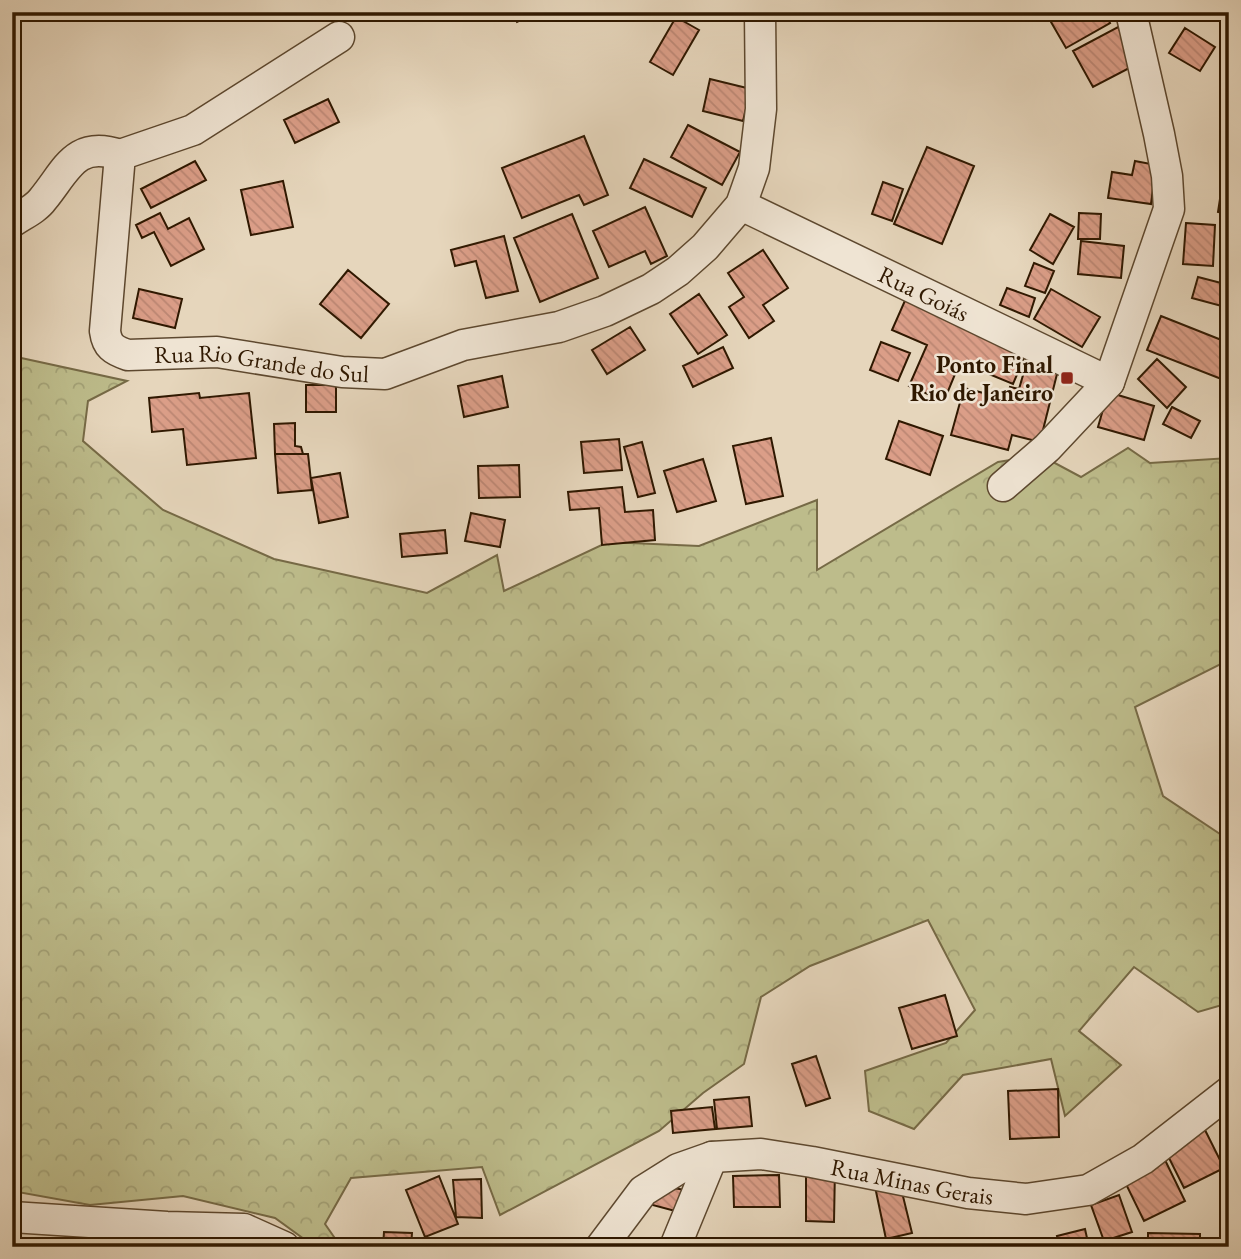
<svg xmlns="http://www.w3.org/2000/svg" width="1241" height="1259" font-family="'EB Garamond',serif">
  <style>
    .forest { fill: url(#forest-crowns); stroke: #766a46; stroke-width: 2 }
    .building { fill: url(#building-back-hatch); stroke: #2f1800; stroke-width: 2 }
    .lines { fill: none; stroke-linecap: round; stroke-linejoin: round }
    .street-casing { stroke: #5d482f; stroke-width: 33 }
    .street { stroke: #efe4d3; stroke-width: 30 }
    .poi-dot { fill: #8f2418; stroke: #efe4d3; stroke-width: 2.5 }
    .labels { text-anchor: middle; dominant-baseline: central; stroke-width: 5; stroke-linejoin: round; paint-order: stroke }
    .street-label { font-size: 24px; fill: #2f1800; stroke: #efe4d3 }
    .poi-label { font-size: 24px; font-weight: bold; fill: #2f1800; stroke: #efe4d3; text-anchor: end }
  </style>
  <defs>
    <pattern id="forest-crowns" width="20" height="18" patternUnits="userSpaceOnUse" patternTransform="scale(1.75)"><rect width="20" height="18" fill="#bdbc8b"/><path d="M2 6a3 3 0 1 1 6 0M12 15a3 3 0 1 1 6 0" fill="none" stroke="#a3a176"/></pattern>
    <pattern id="building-back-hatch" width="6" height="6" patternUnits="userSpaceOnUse" patternTransform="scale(1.75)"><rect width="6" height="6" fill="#db9e88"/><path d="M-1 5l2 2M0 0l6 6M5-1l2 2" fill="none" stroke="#bc8774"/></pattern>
  </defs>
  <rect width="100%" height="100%" fill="#e6d6bc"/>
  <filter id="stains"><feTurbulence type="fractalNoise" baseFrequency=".00286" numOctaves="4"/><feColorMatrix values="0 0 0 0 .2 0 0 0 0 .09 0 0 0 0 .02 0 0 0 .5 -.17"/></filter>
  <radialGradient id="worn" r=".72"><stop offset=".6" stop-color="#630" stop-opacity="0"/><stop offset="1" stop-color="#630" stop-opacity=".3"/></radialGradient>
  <!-- forest -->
  <path class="forest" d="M12,356L127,381L88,401L83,441L163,510L274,559L427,593L497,555L504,591L608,542L699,546L817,500V570L998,462L1040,455L1081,477L1128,448L1150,463L1229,458V660L1135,707L1163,796L1229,840V1003L1198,1012L1134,967L1079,1031L1121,1065L1065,1116L1051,1059L963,1075L914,1129L869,1111L865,1071L946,1043L975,1010L928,920L810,966L761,997L744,1064L703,1093L659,1131L500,1215L482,1167L351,1178L325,1224L341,1247H315L275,1218L183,1196L90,1205L12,1191Z"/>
  <!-- building -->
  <path class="building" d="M512,12H537L517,22Z
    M1052,12H1104L1110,23L1066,48L1047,15Z
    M676,17L699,30L673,75L650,62Z
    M1118,27L1137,64L1093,87L1073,51Z
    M1185,28L1215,47L1200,71L1169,53Z
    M710,79L751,89L743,121L703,111Z
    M328,99L339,122L295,143L284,120Z
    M688,125L740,152L722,185L671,157Z
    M584,136L608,195L584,205L579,195L522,218L502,168Z
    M927,147L974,166L942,244L894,224Z
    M644,159L706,188L692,217L630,188Z
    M195,161L206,180L151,208L141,189Z
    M1135,161L1156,165L1151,204L1108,198L1112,172L1132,175Z
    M283,181L293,227L251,235L241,190Z
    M883,182L903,189L892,221L872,214Z
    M1222,186L1229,187V214L1218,212Z
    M645,207L667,256L651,264L645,251L609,267L593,231Z
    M160,213L168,229L189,218L204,249L171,266L154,232L142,238L136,225Z
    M1079,213L1101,214L1100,239H1078Z
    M572,214L598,278L540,302L514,238Z
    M1050,214L1074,227L1053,264L1030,250Z
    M1186,223L1215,225L1213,266L1183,264Z
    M504,236L518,291L486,298L476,261L455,266L451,250Z
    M1081,241L1124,246L1121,278L1078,274Z
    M763,250L788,288L763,305L774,321L749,338L729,307L744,297L728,273Z
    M1034,263L1054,271L1045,293L1025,286Z
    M348,270L389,304L361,338L320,304Z
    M1198,277L1229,285V308L1192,298Z
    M1007,288L1035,298L1029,317L1000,305Z
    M139,289L182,299L175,328L133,318Z
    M1051,289L1100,317L1082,347L1034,319Z
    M699,294L727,335L698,354L670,314Z
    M907,296L1029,346L1013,384L960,362L944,401L909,386L927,345L892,330Z
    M1161,316L1229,343V382L1147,350Z
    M630,327L645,350L607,374L592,350Z
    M881,342L910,353L898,381L870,370Z
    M723,347L733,368L693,387L683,366Z
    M1028,358L1059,366L1040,442L1012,435L1008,450L951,435L964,388L1007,399L1010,387L1019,389Z
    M1157,359L1186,387L1167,408L1138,379Z
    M502,376L508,407L464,417L458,386Z
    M306,385H336V412H306Z
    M1108,392L1154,406L1144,440L1098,427Z
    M199,393L200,398L249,393L256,458L187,465L183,429L152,432L149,398Z
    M1172,407L1200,421L1191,438L1163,424Z
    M899,421L943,436L930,475L886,459Z
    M295,423V446L301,447L303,454H275L274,424Z
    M771,438L783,496L746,504L733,446Z
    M619,439L622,470L584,473L581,442Z
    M642,442L655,493L638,497L624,447Z
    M275,454H308L312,490L278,493Z
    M703,459L716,501L677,512L664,471Z
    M519,465L520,497L479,498L478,466Z
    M340,473L348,517L319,523L311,478Z
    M622,487L625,512L653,510L655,540L602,545L599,508L570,510L568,492Z
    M471,513L505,520L500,547L465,541Z
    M445,530L447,553L402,557L400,534Z
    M945,995L957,1036L912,1049L899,1008Z
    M816,1056L830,1098L806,1106L792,1064Z
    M1058,1089L1059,1137L1010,1139L1008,1091Z
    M749,1097L752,1126L717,1129L714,1100Z
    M712,1107L715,1129L673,1133L671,1111Z
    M1205,1130L1224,1168L1184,1188L1165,1150Z
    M1164,1158L1185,1201L1144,1221L1123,1178Z
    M806,1167L835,1168L834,1222L806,1221Z
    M779,1175L780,1207H734L733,1176Z
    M439,1176L458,1224L425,1237L406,1190Z
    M873,1177L900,1184L912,1233L886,1239Z
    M481,1179L482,1218L456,1217L453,1180Z
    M657,1185L685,1190L679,1212L645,1203Z
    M1119,1195L1132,1232L1104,1241L1091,1205Z
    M1085,1229L1089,1247H1060L1057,1236Z
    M384,1232L412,1233L411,1247H383Z
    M1148,1233L1200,1234V1247H1148Z
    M689,1242L754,1246V1247H689Z
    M790,1243H825V1247H790Z"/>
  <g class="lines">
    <!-- street casing -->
    <g class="street-casing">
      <g id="street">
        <path id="s1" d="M339,37L193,130L120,155L105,331C107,346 113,350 128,355L217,352L342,372L385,374L463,345L559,327L605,311L651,289L678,271L705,247L741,205L754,168L761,109L760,12"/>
        <path id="s2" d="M741,205L1109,382"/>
        <path d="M12,222C22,215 36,209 43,199C67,170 75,140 120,155"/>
        <path d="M1003,486L1047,448L1109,382L1169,209L1167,176L1159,134L1131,12"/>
        <path d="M12,1217L167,1227L244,1229L284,1247"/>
        <path id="s3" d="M601,1247L643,1191L678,1169L712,1157L761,1154L812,1162L968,1193L1026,1199L1088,1190L1143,1159L1229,1092"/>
        <path d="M675,1247L712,1157"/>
      </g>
    </g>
    <!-- street -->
    <use href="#street" class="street"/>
  </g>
  <!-- markers -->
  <rect class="poi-dot" x="1060" y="371" width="14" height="14" rx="3.5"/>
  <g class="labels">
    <!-- street labels -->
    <g class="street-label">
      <text stroke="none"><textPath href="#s2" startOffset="203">Rua Goiás</textPath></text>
      <text stroke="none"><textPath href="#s1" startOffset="597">Rua Rio Grande do Sul</textPath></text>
      <text stroke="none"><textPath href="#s3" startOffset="350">Rua Minas Gerais</textPath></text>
    </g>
    <!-- poi labels -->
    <g class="poi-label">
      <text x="1053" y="364">Ponto Final<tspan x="1053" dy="28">Rio de Janeiro</tspan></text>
    </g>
  </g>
  <!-- margin -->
  <rect width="1241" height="1259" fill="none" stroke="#e6d6bc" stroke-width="42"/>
  <rect x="14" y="14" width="1213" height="1231" fill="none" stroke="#2f1800" stroke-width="3.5"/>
  <rect x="21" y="21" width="1199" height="1217" fill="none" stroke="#2f1800" stroke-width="2"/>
  <rect width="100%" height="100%" filter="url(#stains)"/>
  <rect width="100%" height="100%" fill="url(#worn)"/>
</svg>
